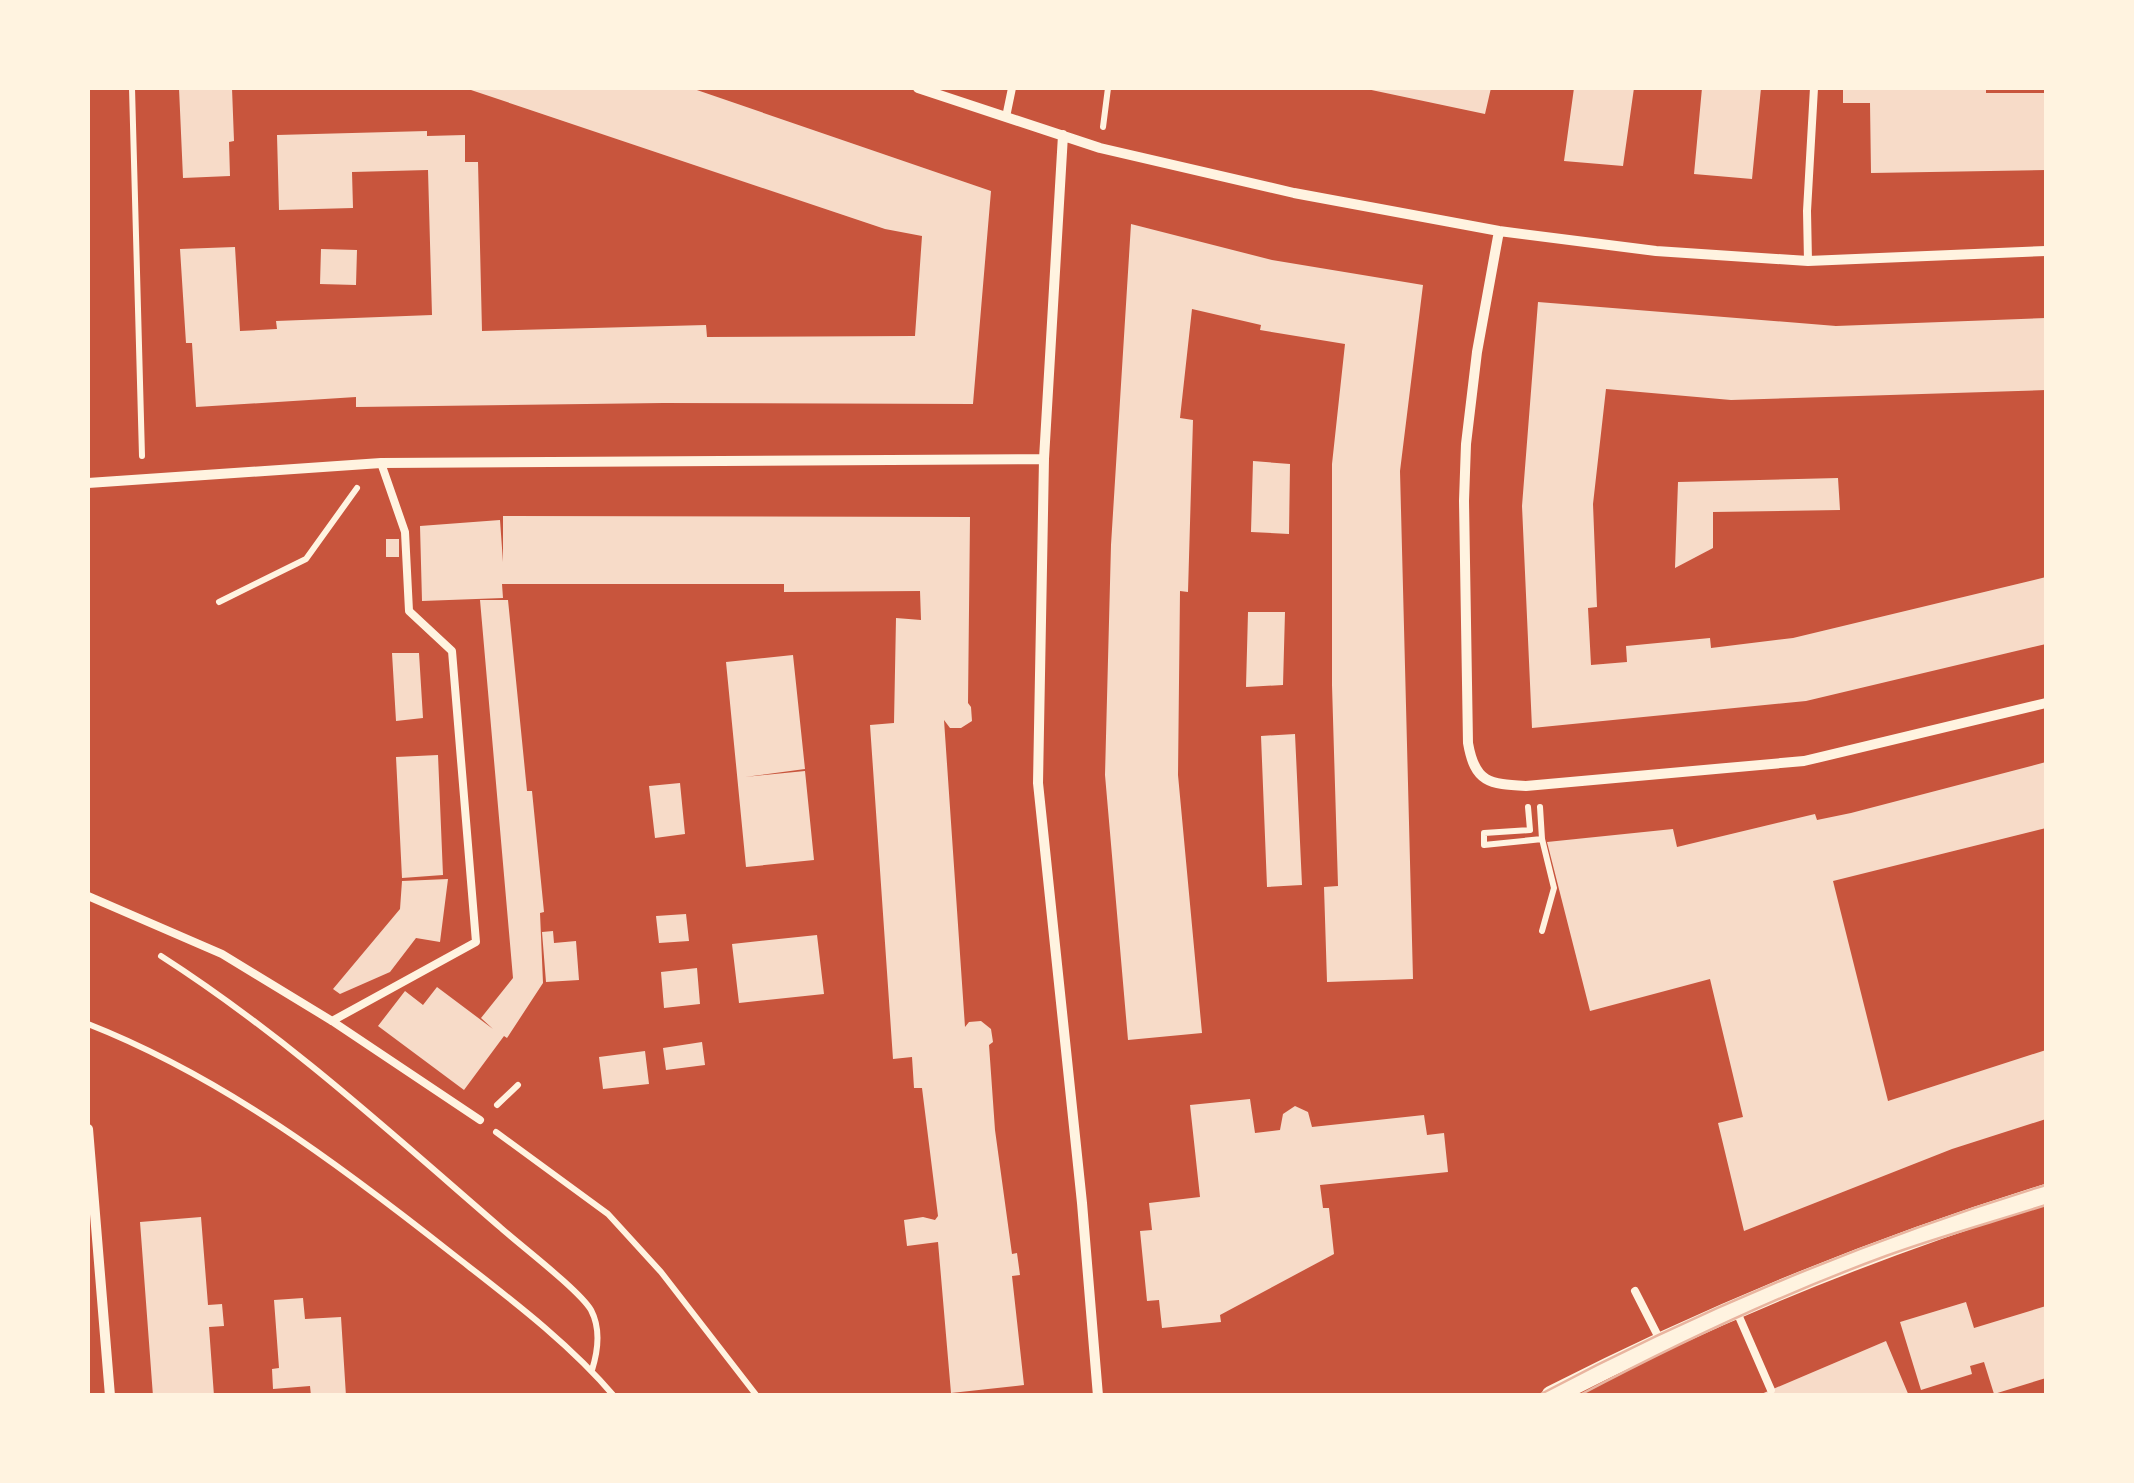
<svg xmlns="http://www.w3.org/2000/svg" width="2134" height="1483" font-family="'Nunito Sans',sans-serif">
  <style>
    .building { fill: #f7dbc8 }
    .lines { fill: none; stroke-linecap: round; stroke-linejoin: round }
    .path { stroke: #fff3e0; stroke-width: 6 }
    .service { stroke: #fff3e0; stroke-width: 8 }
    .minor { stroke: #fff3e0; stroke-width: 10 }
    .secondary { stroke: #fff3e0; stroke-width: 20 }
    .tram { stroke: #e9b49f; stroke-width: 2.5 }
  </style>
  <rect width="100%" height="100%" fill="#c8553d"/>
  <!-- building -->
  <path class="building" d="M179,88H232L234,141L229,142L230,176L183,178Z
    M465,88H691L991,191L973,404L663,403L356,407V397L196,407L192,343H186L180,249L235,247L240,331L277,329L276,321L432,315L428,170L352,172L353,208L279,210L277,135L427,131V136L465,135V162H478L482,331L706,325L707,337L915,336L922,236L885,229Z
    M1362,88H1491L1485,114Z
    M1574,88H1634L1623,166L1564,161Z
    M1702,88H1761L1752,179L1694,174Z
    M1843,88H1986V93H2046V170L1871,173L1870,103H1843Z
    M1131,224L1272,260L1423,285L1400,471L1413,979L1327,982L1324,887L1338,886L1332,685V464L1345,344L1260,330L1261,325L1192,309L1180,418L1193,420L1188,592L1180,591L1178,775L1202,1033L1128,1040L1105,775L1111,545Z
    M321,249L357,250L356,285L320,284Z
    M1538,302L1836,326L2046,318V390L1731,400L1606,389L1593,504L1597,607L1588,608L1591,665L1627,662L1626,646L1710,638L1711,648L1793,638L2046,577V644L1806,701L1532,728L1522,506Z
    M1253,461L1290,464L1289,534L1251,532Z
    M1838,478L1840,510L1713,512V548L1675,568L1678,482Z
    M503,516L970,517L968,703L971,707L972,721L961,728H950L944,720L965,1027L969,1022L981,1021L991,1029L993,1042L989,1045L995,1130L1012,1254L1017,1253L1020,1275L1012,1276L1024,1385L951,1393L938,1242L907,1246L904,1220L923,1217L935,1220L938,1216L922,1088H914L912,1057L893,1059L870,725L894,723L896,618L921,620L920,591L784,592V584H502L503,598L422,601L420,526L500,520L503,562Z
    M386,539H399V557H386Z
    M480,600H508L527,791H532L544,912L540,913L543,983L507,1038L504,1036L464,1090L378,1026L405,991L423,1005L437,987L493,1029L481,1018L513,978Z
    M1248,612H1285L1283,685L1246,687Z
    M392,653H419L423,718L396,721Z
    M793,655L805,769L745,777L805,771L814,860L746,867L726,662Z
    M1295,734L1302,885L1267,887L1261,736Z
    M438,755L443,875L402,878L396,757Z
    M2046,762V828L1833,881L1888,1101L2046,1050V1119L1952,1149L1744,1231L1718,1123L1743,1117L1710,979L1590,1011L1547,842L1673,829L1677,847L1815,814L1817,820L1851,813Z
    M680,783L685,834L655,838L649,786Z
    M448,879L440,942L416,938L390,972L340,994L333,989L400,909L402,881Z
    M686,914L689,941L659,943L656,916Z
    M553,931L554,943L576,941L579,980L546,982L542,932Z
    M817,935L824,994L739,1003L732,944Z
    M697,968L700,1004L664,1008L661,972Z
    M702,1042L705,1065L666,1070L663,1048Z
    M645,1051L649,1084L603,1089L599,1057Z
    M1250,1099L1255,1133L1280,1130L1283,1114L1295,1106L1308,1112L1312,1127L1424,1115L1427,1135L1444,1133L1448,1172L1320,1185L1323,1208H1329L1334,1254L1220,1315L1221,1322L1162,1328L1159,1300L1147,1301L1140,1231L1152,1230L1149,1203L1200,1197L1190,1105Z
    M201,1217L208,1305L222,1304L224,1326L209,1327L214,1396H153L140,1222Z
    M303,1298L305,1319L341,1317L346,1396H311L310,1386L273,1389L272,1369L279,1368L274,1300Z
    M1966,1302L1974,1328L2046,1306V1378L1994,1394L1984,1362L1970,1366L1972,1374L1921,1390L1900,1322Z
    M1886,1341L1909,1396H1759V1395Z"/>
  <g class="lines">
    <!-- path -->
    <path class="path" d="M132,88L142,456
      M1103,127L1108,88
      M219,602L306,559L357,488
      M1528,807L1530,830L1484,833V845L1542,839
      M1540,807L1542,839L1554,888L1542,931
      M161,956C284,1035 391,1133 501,1228C521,1246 579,1290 591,1310C601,1329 598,1351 592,1370
      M88,1024C223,1077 341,1166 454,1255C509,1298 568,1342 614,1396
      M497,1105L518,1085
      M496,1132L608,1214L661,1272L757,1396"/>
    <!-- service -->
    <path class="service" d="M1006,117L1012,88
      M1808,261L1807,211L1814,88
      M88,896L222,954L332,1021L480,1120
      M332,1021L476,942L452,651L409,611L405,532L381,463
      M1635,1291L1660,1340
      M1737,1312L1771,1390"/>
    <!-- minor -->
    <path class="minor" d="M918,88L1100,148L1294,193L1499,231L1656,251L1808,261L2046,251
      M1063,135L1044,459L1038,783L1082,1203L1098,1396
      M1499,231L1477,352L1466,444L1464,501L1468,743C1475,783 1489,784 1526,786L1804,761L2046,703
      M88,483L381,463L1044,459
      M88,1129L110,1396"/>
    <!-- secondary -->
    <path class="secondary" d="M1551,1396C1711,1314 1875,1247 2046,1194"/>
    <!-- tram -->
    <path class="tram" d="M1537,1396C1701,1309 1869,1239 2046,1185
      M1578,1396C1678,1343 1780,1295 1886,1256C1938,1237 1993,1222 2046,1205"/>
  </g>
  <!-- border -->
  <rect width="2134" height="1483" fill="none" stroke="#fff3e0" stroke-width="180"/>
</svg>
